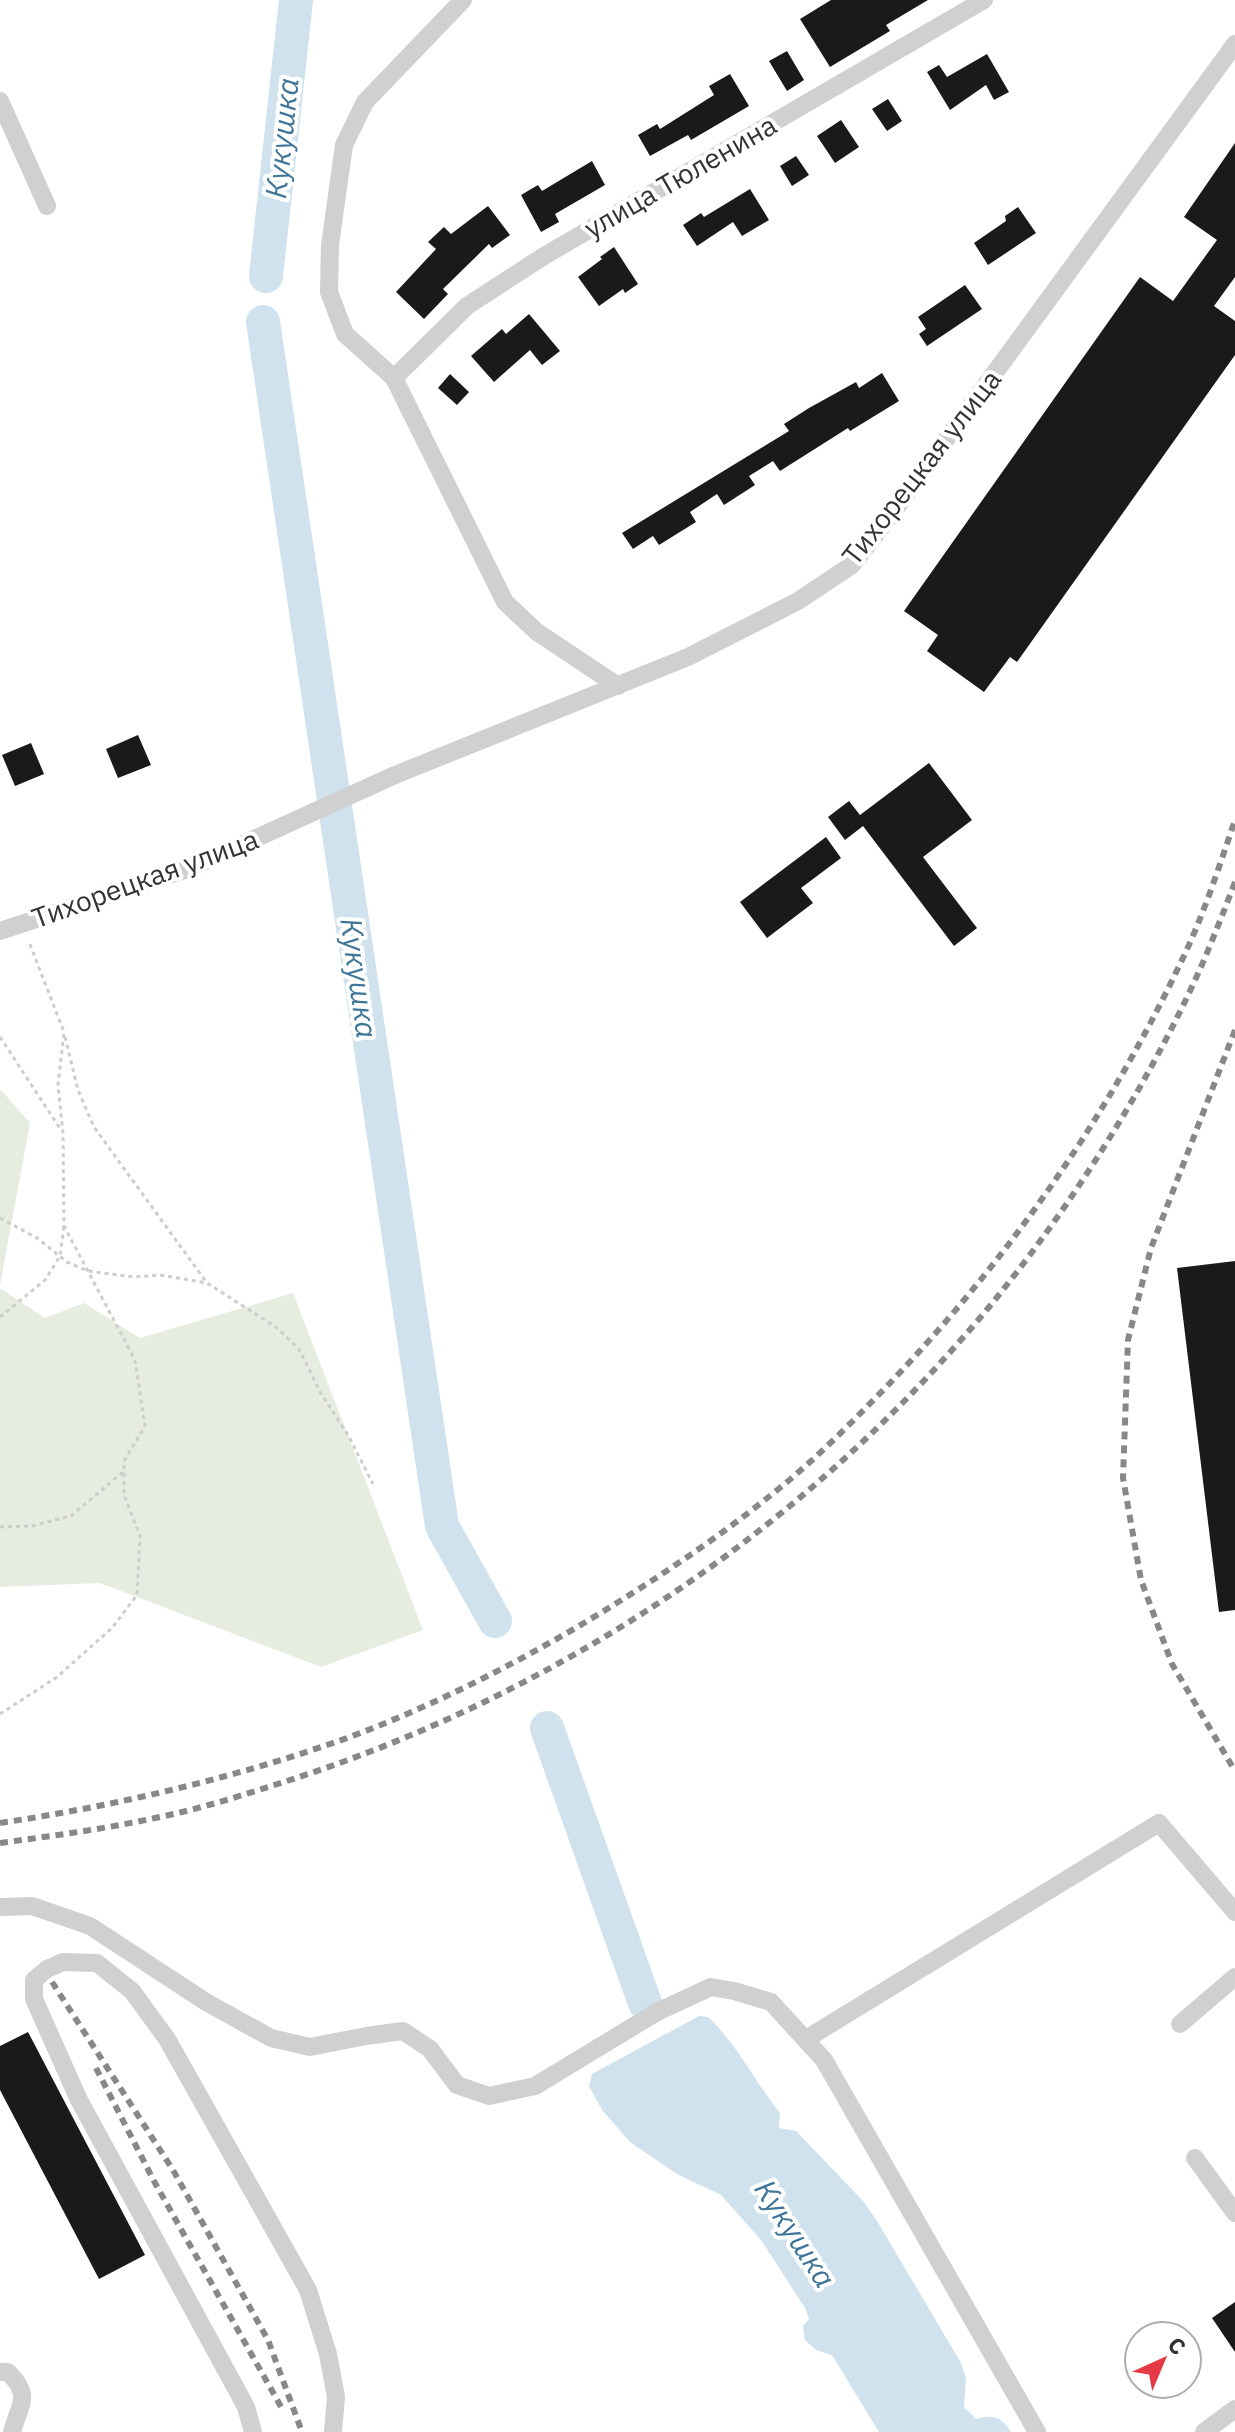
<svg xmlns="http://www.w3.org/2000/svg" width="1235" height="2432" font-family="'IBM Plex Sans',sans-serif">
  <style>
    .green { fill: #e6ecdf }
    .water { fill: #cfe2ee }
    .lines { fill: none; stroke-linecap: round; stroke-linejoin: round }
    .river { stroke: #cfe2ee; stroke-width: 34 }
    .building { fill: #1a1a1a }
    .path { stroke: #cdcdcd; stroke-width: 3; stroke-dasharray: 4 4; stroke-linecap: butt }
    .minor { stroke: #d0d0d0; stroke-width: 18 }
    .rail { stroke: #888; stroke-width: 6; stroke-dasharray: 8 6; stroke-linecap: butt }
    .labels { text-anchor: middle; dominant-baseline: central; stroke-width: 8; stroke-linejoin: round; paint-order: stroke }
    .street-label { font-size: 28px; fill: #333; stroke: #fff }
    .water-label { font-size: 30px; font-style: italic; fill: #3f7597; stroke: #fff }
  </style>
  <rect width="100%" height="100%" fill="#fff"/>
  <!-- green -->
  <path class="green" d="M1,1090L30,1123L0,1285V1091Z
    M0,1288L45,1318L84,1303L140,1338L293,1293L423,1630L321,1667L100,1583L0,1587Z"/>
  <!-- water -->
  <path class="water" d="M699,2016L708,2017C737,2044 755,2082 780,2113L779,2128L796,2131L864,2202L877,2221L961,2363L966,2378L964,2407L976,2419C993,2414 1002,2417 1011,2432H879L832,2355L816,2350L805,2340L803,2326L809,2319L805,2308L761,2240L721,2195L677,2174L630,2142L602,2110L589,2086L592,2074Z"/>
  <g class="lines">
    <!-- river -->
    <path class="river" d="M266,276L296,0
      M263,322L442,1526L495,1621
      M547,1728L645,2003"/>
  </g>
  <!-- building -->
  <path class="building" d="M831,0H928L886,25L890,31L830,67L800,19Z
    M787,51L804,80L787,91L769,61Z
    M987,54L1009,92L994,100L986,85L950,110L927,72L939,65L947,77Z
    M730,74L749,106L691,140L688,135L650,156L638,135L657,124L660,129L714,95L709,86Z
    M888,99L902,121L887,131L872,109Z
    M841,120L859,147L835,163L817,136Z
    M1235,143V277L1214,306L1235,321V355L1017,662L1010,657L984,692L927,651L938,635L904,611L1140,277L1173,301L1217,240L1184,217Z
    M796,156L809,175L792,186L780,166Z
    M592,161L605,185L555,214L559,222L541,232L521,195L538,185L542,191Z
    M750,189L769,220L742,236L733,222L697,246L683,225L701,213L704,217Z
    M488,206L510,235L492,248L489,244L443,289L448,294L424,319L396,292L436,249L428,242L444,227L451,234Z
    M1018,207L1036,233L988,265L974,243L1006,221L1005,216Z
    M614,247L638,284L625,293L623,289L599,306L578,277L602,259L600,257Z
    M965,285L982,309L927,346L919,334L926,329L918,317Z
    M529,314L560,351L542,365L530,350L494,382L471,356L502,329L506,334Z
    M882,373L899,401L850,431L848,428L780,471L773,461L749,476L755,485L724,505L717,494L690,512L696,522L659,545L653,536L633,549L622,533L789,431L784,424L809,408L856,382L859,388Z
    M450,374L469,392L457,405L438,388Z
    M138,735L151,765L118,778L106,749Z
    M31,743L44,774L15,786L2,755Z
    M929,763L972,820L923,857L977,928L954,946L863,826L845,840L828,817L849,801L860,815Z
    M826,837L841,858L801,888L813,903L767,938L740,902Z
    M1235,1261V1610L1219,1612L1177,1268Z
    M28,2032L145,2255L99,2279L0,2090V2046Z
    M1235,2302V2352L1212,2318Z"/>
  <g class="lines">
    <!-- path -->
    <path class="path" d="M0,1037L61,1130
      M65,1037L78,1090L94,1127L207,1283L276,1327L299,1349L320,1392L348,1435L373,1484
      M0,1218L37,1238L67,1262L88,1271L134,1277L160,1275L207,1283
      M0,1317L45,1280L60,1256L64,1226
      M0,1527L32,1526L71,1516L123,1472
      M0,1714L57,1677L112,1628L137,1595L140,1536L124,1495V1461L145,1426L135,1360L64,1226L63,1133L58,1085L64,1032L29,942"/>
    <!-- minor -->
    <path class="minor" d="M463,0L365,102L344,145L330,245L329,292L345,334L394,378L505,602L537,632L618,686
      M0,101L47,206
      M394,378L467,306L544,256L984,0
      M0,931L188,869L395,775L688,657L798,601L852,565L899,504L1235,44
      M0,1907L32,1906L90,1926L206,2002L271,2038L310,2047L366,2036L403,2031L430,2049L457,2085L489,2096L535,2086L657,2012L711,1987L734,1991L771,2002L824,2060L1037,2432
      M1180,2024L1235,1977
      M806,2039L1159,1823L1235,1912
      M1195,2158L1235,2213
      M0,2372H8C32,2396 20,2403 12,2432
      M253,2432L246,2407L79,2100L34,1999V1980L47,1969L63,1962L97,1963L132,1991L167,2039L308,2290L328,2354L336,2397L333,2432
      M1204,2432L1235,2409"/>
    <!-- rail -->
    <path class="rail" d="M1235,1030L1151,1248L1128,1340L1123,1478L1141,1580L1172,1664L1235,1771
      M0,1823C114,1806 226,1780 336,1742C420,1712 502,1671 579,1626C651,1583 722,1536 787,1482C823,1452 857,1417 890,1383C1009,1258 1107,1118 1181,962C1203,917 1219,867 1235,820
      M0,1843C52,1836 104,1829 155,1818C201,1809 246,1794 290,1780C547,1697 782,1544 960,1341C1053,1236 1144,1095 1201,967C1213,939 1224,911 1235,882
      M52,1982L173,2170L268,2340L302,2432
      M96,2068L155,2183L284,2412"/>
  </g>
  <g class="labels">
    <!-- street labels -->
    <g class="street-label">
      <text transform="translate(680 176) rotate(-30)">улица Тюленина</text>
      <text transform="translate(921 467) rotate(-52)">Тихорецкая улица</text>
      <text transform="translate(145 878) rotate(-20)">Тихорецкая улица</text>
    </g>
    <!-- water labels -->
    <g class="water-label">
      <text transform="translate(281 138) rotate(-84)">Кукушка</text>
      <text transform="translate(360 978) rotate(82)">Кукушка</text>
      <text transform="translate(796 2233) rotate(57)">Кукушка</text>
    </g>
  </g>
  <!-- north arrow -->
  <g transform="translate(1163 2360) rotate(44)"><circle r="38" fill="#ffffff" stroke="#adadad" stroke-width="2"/>
  <path d="M0-6L14 30L0 20L-14 30Z" fill="#e63946"/>
  <text y="-12" font-size="22" font-weight="bold" text-anchor="middle" fill="#333333">С</text>
  </g>
</svg>
